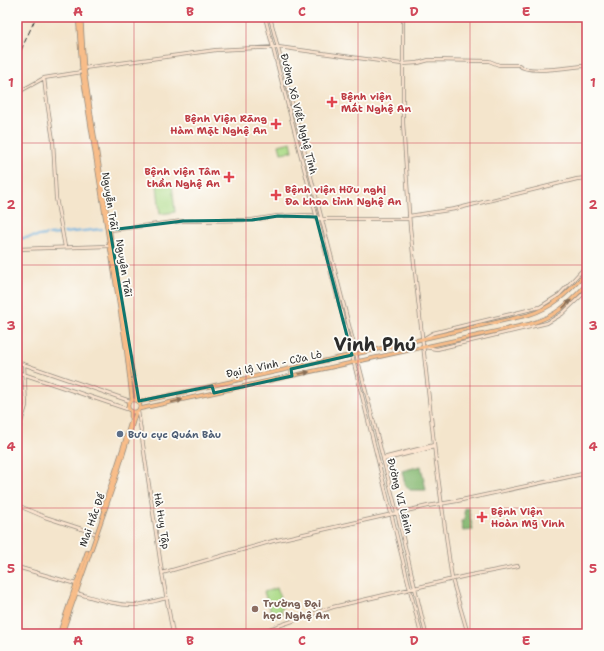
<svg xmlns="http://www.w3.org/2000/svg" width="604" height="651" font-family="'Shantell Sans',sans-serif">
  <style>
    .green { fill: #abda87; stroke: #6b8259 }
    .forest { fill: #88ba74; stroke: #5a7250 }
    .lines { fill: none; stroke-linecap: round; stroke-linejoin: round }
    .canal { stroke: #69b0e0; stroke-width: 2 }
    .secondary-casing { stroke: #90887c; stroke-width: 4 }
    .primary-casing { stroke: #90887c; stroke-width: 4.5 }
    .secondary { stroke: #fce5d0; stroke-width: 2.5 }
    .primary { stroke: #f8bd89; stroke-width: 3 }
    .rail { stroke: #2b2b2b; stroke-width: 1; stroke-dasharray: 6 3; stroke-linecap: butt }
    .oneway { fill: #876d55 }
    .marked { fill: none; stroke: #0f766e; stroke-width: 3; stroke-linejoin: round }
    .grid { fill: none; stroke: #d1495b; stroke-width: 1; stroke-opacity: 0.55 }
    .health-dot { fill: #e0444e; stroke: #fdfcf7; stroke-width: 1.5 }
    .service-dot { fill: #5c6f8a; stroke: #fdfcf7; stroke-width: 1.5 }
    .education-dot { fill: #8d6e63; stroke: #fdfcf7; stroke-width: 1.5 }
    .labels { text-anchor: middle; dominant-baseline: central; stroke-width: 3.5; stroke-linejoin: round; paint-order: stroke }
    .health-label { font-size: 10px; font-weight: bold; fill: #be3a42; stroke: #fdfcf7; text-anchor: start }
    .street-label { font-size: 10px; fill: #2b2b2b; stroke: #fdfcf7 }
    .service-label { font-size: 10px; font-weight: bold; fill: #4e5e75; stroke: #fdfcf7; text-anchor: start }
    .education-label { font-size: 10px; font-weight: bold; fill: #785e54; stroke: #fdfcf7; text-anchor: start }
    .town-label { font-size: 18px; font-weight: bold; fill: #2b2b2b; stroke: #fdfcf7 }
    .neatline { fill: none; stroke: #d1495b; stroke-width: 1.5 }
    .grid-label { font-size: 13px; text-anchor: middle; font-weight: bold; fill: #d1495b }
  </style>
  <rect width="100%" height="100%" fill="#fdfcf7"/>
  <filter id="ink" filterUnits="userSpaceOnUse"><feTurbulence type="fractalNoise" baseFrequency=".025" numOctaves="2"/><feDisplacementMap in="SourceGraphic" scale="8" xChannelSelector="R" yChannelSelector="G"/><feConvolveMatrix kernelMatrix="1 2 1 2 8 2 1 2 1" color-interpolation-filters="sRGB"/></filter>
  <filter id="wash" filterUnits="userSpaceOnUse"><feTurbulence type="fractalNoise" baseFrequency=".012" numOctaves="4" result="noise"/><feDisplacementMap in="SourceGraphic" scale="16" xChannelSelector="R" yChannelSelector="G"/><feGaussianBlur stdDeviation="0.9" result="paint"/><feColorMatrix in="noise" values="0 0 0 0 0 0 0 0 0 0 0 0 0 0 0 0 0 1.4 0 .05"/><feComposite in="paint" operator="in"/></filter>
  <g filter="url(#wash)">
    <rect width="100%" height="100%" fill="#f4e5cc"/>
    <!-- green -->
    <path class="green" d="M291,142L293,151L281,153L279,145Z
      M172,184L175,212L160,214L157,185Z
      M277,588L283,608L281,609L282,614L273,617L264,592Z"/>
    <!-- forest -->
    <path class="forest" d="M421,466L426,490H410L405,485L402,471Z
      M468,507L473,530L463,531L461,521L465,520L464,512L465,511V508Z"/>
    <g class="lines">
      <!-- canal -->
      <path class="canal" d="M64,233L102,229
        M49,235L60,234
        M17,239L46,235"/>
    </g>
  </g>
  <g filter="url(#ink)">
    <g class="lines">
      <!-- secondary casing -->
      <g class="secondary-casing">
        <path id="secondary" d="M265,17L343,319L421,634
          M270,17L397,513L426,634
          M403,17V123L410,227L436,462L450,565L452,579L468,634
          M84,68L216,50L278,47L402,64L418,63L429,60L489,61L499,65H519C527,75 573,66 587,66
          M44,78L46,95L53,140L56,198L65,247
          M17,93L44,78L82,72
          M409,216L455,209L577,179L587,178
          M110,230L183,221L252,220L278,216L311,215L322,219H409
          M17,249L109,246
          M423,339L433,333L540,307L559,295L587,265
          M424,347L437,349L547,323L562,314L587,290
          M17,362L130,401
          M291,369L292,376
          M17,372L130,410
          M138,411L162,573L173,634
          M17,435L26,406L24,365
          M383,458L434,445
          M383,460L434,447
          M17,505L45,517L94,533
          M17,567L76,584
          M162,573L273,541L428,506L457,501L587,473
          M76,593C95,598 116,606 136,605C146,604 157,600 167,598
          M255,634L333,607L466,576L518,566"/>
      </g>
      <!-- primary casing -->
      <g class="primary-casing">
        <path id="primary" d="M78,17L82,72L126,348L132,399
          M81,17L84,68L92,121L137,400
          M128 406a6 6 0 1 1 12 0a6 6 0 1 1-12 0Z
          M139,402L374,350L528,315C555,307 568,292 587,272
          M139,409L530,324C558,315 567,305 587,284
          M103,509L126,438L131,421V411
          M59,634L87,552
          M62,634L114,484L136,412"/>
      </g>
      <!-- secondary -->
      <use href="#secondary" class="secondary"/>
      <!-- primary -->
      <use href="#primary" class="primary"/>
      <!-- rail -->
      <path class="rail" d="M17,59L36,17"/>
    </g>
    <!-- one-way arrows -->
    <defs><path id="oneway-solid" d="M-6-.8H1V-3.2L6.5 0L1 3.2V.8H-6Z"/></defs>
    <g class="oneway">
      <use href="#oneway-solid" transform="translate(567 304) rotate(-43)"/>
      <use href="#oneway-solid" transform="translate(304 373) rotate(-12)"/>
      <use href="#oneway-solid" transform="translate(177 401) rotate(-13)"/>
    </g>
  </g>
  <!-- marked area -->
  <path class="marked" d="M278,216L316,217L352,355L291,369L292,376L214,393L212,386L139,401L110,230L183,221L252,220Z"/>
  <!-- grid -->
  <path class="grid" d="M134,17V634M246,17V634M358,17V634M470,17V634M17,143H587M17,265H587M17,386H587M17,508H587"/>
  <!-- markers -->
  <g class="health-dot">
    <path d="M330 96h4v4h4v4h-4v4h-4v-4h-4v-4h4z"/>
    <path d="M274 118h4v4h4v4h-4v4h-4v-4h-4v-4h4z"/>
    <path d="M227 171h4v4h4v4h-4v4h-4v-4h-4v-4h4z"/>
    <path d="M274 189h4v4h4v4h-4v4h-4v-4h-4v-4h4z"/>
    <path d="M480 511h4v4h4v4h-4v4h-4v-4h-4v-4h4z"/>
  </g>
  <circle class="service-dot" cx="120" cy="434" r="4"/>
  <circle class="education-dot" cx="255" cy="609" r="4"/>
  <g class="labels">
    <!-- health labels -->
    <g class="health-label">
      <text x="341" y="96">Bệnh viện<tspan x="341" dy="12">Mắt Nghệ An</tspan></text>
      <text x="267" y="118" text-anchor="end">Bệnh Viện Răng<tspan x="267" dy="12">Hàm Mặt Nghệ An</tspan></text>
      <text x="220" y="171" text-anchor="end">Bệnh viện Tâm<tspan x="220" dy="12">thần Nghệ An</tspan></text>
      <text x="285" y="189">Bệnh viện Hữu nghị<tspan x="285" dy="12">Đa khoa tỉnh Nghệ An</tspan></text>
      <text x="491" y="511">Bệnh Viện<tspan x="491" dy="12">Hoàn Mỹ Vinh</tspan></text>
    </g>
    <!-- street labels -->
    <g class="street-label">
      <text transform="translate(299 114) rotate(76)">Đường Xô Viết Nghệ Tĩnh</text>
      <text transform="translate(110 201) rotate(81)">Nguyễn Trãi</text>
      <text transform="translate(124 268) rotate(81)">Nguyên Trãi</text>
      <text transform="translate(274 364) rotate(-12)">Đại lộ Vinh - Cửa Lò</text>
      <text transform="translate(400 496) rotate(76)">Đường V.I Lênin</text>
      <text transform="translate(92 520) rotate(-70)">Mai Hắc Đế</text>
      <text transform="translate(162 521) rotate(81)">Hà Huy Tập</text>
    </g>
    <!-- service labels -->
    <g class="service-label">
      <text x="128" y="434">Bưu cục Quán Bàu</text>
    </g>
    <!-- education labels -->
    <g class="education-label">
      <text x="263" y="603">Trường Đại<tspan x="263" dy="12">học Nghệ An</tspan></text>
    </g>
    <!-- town labels -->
    <g class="town-label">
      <text x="375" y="345">Vinh Phú</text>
    </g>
  </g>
  <!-- margin -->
  <rect width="604" height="651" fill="none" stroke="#fdfcf7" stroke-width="44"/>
  <rect x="22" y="22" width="560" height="607" class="neatline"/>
  <g class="grid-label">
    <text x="78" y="16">A</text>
    <text x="190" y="16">B</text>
    <text x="302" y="16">C</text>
    <text x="414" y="16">D</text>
    <text x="526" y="16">E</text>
    <text x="11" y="87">1</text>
    <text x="593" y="87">1</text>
    <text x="11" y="209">2</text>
    <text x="593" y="209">2</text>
    <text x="11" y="330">3</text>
    <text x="593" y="330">3</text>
    <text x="11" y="451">4</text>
    <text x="593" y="451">4</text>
    <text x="11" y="573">5</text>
    <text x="593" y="573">5</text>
    <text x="78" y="645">A</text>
    <text x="190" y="645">B</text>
    <text x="302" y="645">C</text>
    <text x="414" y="645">D</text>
    <text x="526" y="645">E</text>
  </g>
</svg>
